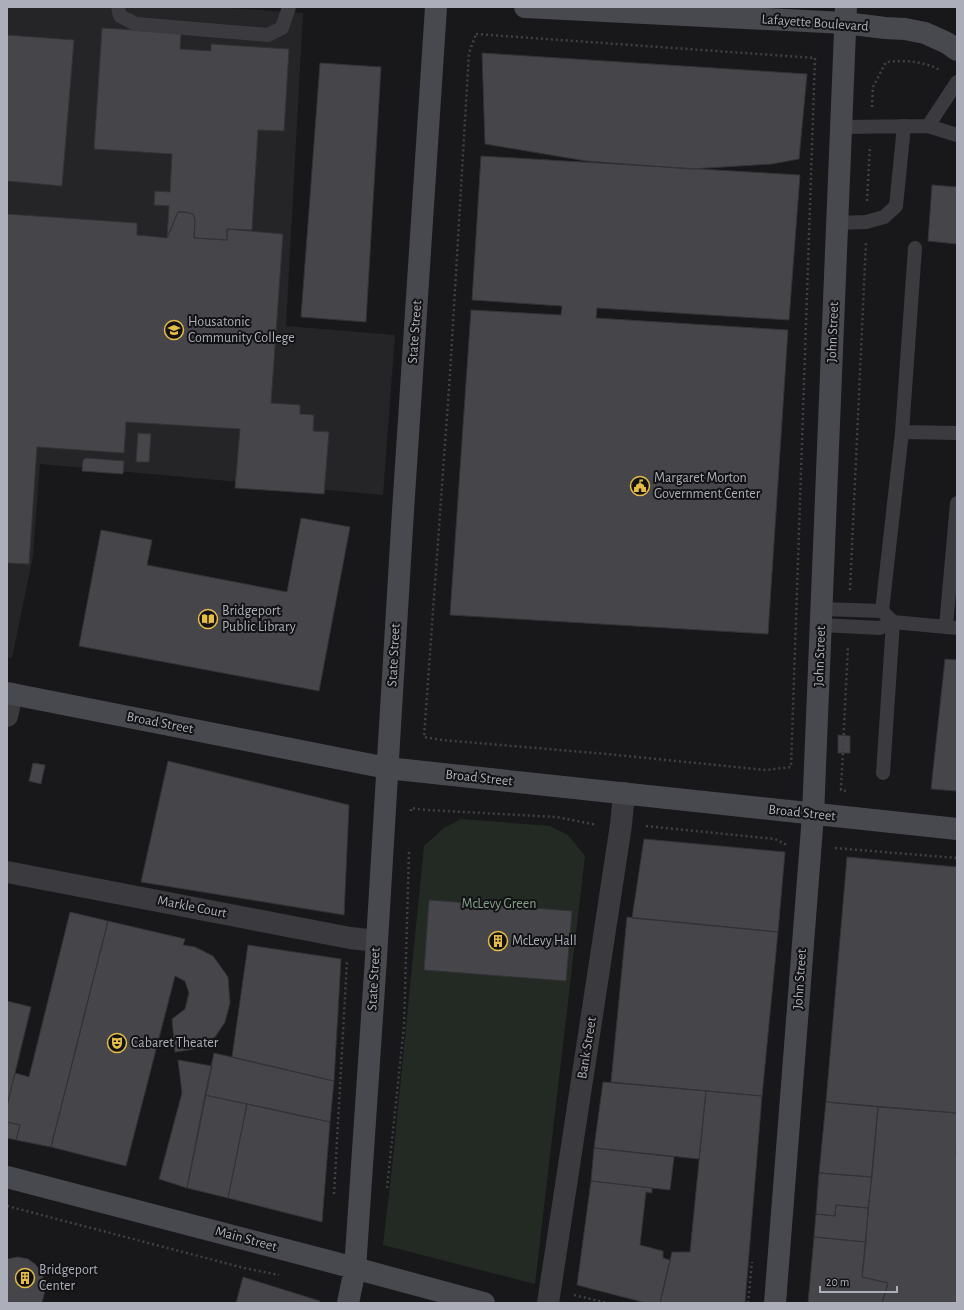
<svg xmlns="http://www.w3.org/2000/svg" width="964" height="1310" font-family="'Alegreya Sans',sans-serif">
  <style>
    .built { fill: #252427 }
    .green { fill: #232a24 }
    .building { fill: #46454a; stroke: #333236 }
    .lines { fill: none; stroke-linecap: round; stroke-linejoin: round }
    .path { stroke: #404146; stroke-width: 2.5; stroke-dasharray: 2 3; stroke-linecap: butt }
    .lane { stroke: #3a3a3f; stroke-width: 14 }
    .street { stroke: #3a3a3f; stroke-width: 22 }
    .secondary { stroke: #48494f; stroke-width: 22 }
    .labels { text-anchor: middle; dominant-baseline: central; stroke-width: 4; stroke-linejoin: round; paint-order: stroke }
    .street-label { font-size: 14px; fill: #acafb9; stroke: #131315 }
    .poi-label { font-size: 14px; fill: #acafb9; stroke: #131315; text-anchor: start }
    .park-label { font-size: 14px; fill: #84a289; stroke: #131315 }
  </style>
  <rect width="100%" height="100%" fill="#18181a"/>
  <!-- built -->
  <path class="built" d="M7,7H217L303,13L286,326L395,335L383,495L40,464L33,556L12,658L7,657Z"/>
  <!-- green -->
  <path class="green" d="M461,819L550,826L568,835L585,856L535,1284L383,1245L393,1159L424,846L444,828Z"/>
  <!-- building -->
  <path class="building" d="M102,28L181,33L180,49L211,51V44L289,49L284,131L258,130L252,230L227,229V240L194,238L195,220L193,214L185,212H178L167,238L169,206L154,205L155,191L170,192L172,154L94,149Z
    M7,35L74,40L62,186L7,181Z
    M482,53L807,74L799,159L772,164L691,169L586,161L485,144Z
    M320,63L381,67L366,322L301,317Z
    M481,156L800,175L789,320L597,308L596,318L788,330L768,634L450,615L471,310L561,315L562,306L472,300Z
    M932,185L957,187V244L928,241Z
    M178,212H185L193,214L195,220L194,238L227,240V229L283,234L271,403L300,405V414L314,415L313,431L329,432L324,494L235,488L240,429L126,422L124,453L37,447L29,564L7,563V214L137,223V235L167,238Z
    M138,433L151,434L149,462H136Z
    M86,458L124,461L123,474L82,471L83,460Z
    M301,518L350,527L319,691L79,646L101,530L152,540L147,565L287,592Z
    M945,659L957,660V791L931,789Z
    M838,735L850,736V753H838Z
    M168,761L349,805L344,915L141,882Z
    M33,763L45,765L41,784L29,781Z
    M644,839L785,852L778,932L632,918Z
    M847,857L957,867V1113L826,1102Z
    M429,900L572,911L566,981L424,970Z
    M70,912L108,921L51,1147L16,1140L20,1125L7,1122V1106L15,1073L29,1077Z
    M627,917L778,932L762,1096L611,1082Z
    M108,921L185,939L183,945L195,947L213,956L228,977L230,1003L225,1022L215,1037L194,1049L175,1052L172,1019L185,1009L189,993L185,981L175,976L126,1166L51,1147Z
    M248,945L341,959L334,1081L232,1057Z
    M7,1001L31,1007L7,1106Z
    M214,1053L334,1081L330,1122L205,1095Z
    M178,1060L212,1066L187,1188L159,1179L182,1093Z
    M603,1082L706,1091L699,1159L594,1148Z
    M706,1091L762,1096L745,1303H660L672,1252H690Z
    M205,1095L247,1104L228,1198L187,1188Z
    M826,1102L878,1107L872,1177L819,1173Z
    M247,1104L330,1122L322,1222L228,1198Z
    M878,1107L957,1113L956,1154H957V1303H882L888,1283L862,1277Z
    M7,1122L20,1125L16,1140L7,1138Z
    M594,1148L674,1157L670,1190L591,1181Z
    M819,1173L872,1177L868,1208L836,1205L835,1216L816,1214Z
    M591,1181L652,1188V1193L646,1192L640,1245L663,1251V1258L670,1260L660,1303H646L577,1285Z
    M836,1205L868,1208L866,1242L814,1237L816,1214L835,1216Z
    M814,1237L866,1242L862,1277L888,1283L882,1303H808Z
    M18,1257L28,1259L35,1264L41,1271L46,1286L42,1303H7V1259Z
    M243,1277L320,1301V1303H236Z"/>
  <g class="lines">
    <!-- path -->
    <path class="path" d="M476,34L815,58L791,767L766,770L607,754L442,740L424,737L450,374L469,53Z
      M872,107L873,87L886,62C905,60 923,61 940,70
      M867,201L870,146
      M850,590L866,242
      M846,791L841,790L848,645
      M411,811V808L427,810L557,817L597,825
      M646,826L775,839L787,845
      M835,848L957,858
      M387,1188L404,1026L409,852
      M334,1194L347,961
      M7,1206L244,1268L279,1275
      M574,1295L607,1303
      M748,1303L752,1262"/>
    <!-- lane -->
    <path class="lane" d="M118,7L120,16L136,24L268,35L282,28L289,7
      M928,126L957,82
      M841,127L928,126L957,135
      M837,223L866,222L884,217L896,206L904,126
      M915,248L902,432L957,433
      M882,611L902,432
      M821,625L880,628L893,622L882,611L822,609
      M946,626L957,503
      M883,773L893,622L957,628"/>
    <!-- street -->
    <path class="street" d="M7,716L12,694
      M7,872L350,938L377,941
      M548,1303L621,825L624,793"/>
    <!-- secondary -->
    <path class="secondary" d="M525,7L845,23L885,28L905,29L925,33L947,43L957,50
      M7,693L387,768L957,829
      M7,1177L332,1262L484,1303
      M348,1303L355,1269L376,958L403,511L436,7
      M775,1303L813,815L846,7"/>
  </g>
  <!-- icons -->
  <defs>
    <g id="university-ring" transform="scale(1)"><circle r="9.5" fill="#131315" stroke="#e5bd46" stroke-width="1.5"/><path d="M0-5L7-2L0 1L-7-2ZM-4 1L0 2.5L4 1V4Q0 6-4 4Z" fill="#e5bd46"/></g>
    <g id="civic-ring" transform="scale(1)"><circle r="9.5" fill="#131315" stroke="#e5bd46" stroke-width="1.5"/><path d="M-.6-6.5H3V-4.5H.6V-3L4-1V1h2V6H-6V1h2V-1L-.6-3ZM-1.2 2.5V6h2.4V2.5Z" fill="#e5bd46"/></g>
    <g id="library-ring" transform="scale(1)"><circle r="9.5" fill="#131315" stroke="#e5bd46" stroke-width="1.5"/><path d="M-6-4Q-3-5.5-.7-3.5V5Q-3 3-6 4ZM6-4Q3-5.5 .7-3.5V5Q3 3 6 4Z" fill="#e5bd46"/></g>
    <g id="building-ring" transform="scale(1)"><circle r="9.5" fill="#131315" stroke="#e5bd46" stroke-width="1.5"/><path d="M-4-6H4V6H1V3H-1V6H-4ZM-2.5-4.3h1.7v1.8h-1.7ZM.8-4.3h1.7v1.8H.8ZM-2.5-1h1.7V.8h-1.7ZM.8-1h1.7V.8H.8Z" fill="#e5bd46"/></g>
    <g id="theatre-ring" transform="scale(1)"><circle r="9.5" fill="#131315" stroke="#e5bd46" stroke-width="1.5"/><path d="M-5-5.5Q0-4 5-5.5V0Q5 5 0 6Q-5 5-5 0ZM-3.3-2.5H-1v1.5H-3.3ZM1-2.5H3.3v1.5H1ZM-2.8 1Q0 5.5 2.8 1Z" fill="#e5bd46"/></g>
  </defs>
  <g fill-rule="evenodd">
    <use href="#university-ring" x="174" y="330"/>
    <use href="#civic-ring" x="640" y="486"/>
    <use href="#library-ring" x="208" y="619"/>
    <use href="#building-ring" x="498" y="941"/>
    <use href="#theatre-ring" x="117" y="1043"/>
    <use href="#building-ring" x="25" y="1278"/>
  </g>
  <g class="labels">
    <!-- street labels -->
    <g class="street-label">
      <text transform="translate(815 23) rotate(4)">Lafayette Boulevard</text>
      <text transform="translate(415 332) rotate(-86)">State Street</text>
      <text transform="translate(833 332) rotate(-88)">John Street</text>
      <text transform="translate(394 655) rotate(-87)">State Street</text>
      <text transform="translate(820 656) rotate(-88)">John Street</text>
      <text transform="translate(160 723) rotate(11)">Broad Street</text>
      <text transform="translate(479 778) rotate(6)">Broad Street</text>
      <text transform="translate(802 813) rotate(6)">Broad Street</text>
      <text transform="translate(192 907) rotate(11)">Markle Court</text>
      <text transform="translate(374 979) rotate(-87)">State Street</text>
      <text transform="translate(800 979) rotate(-86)">John Street</text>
      <text transform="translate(587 1048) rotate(-81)">Bank Street</text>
      <text transform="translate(246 1239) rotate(15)">Main Street</text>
    </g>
    <!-- poi labels -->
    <g class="poi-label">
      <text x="188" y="322">Housatonic<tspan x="188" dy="16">Community College</tspan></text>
      <text x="654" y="478">Margaret Morton<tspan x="654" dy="16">Government Center</tspan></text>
      <text x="222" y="611">Bridgeport<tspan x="222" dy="16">Public Library</tspan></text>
      <text x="512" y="941">McLevy Hall</text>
      <text x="131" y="1043">Cabaret Theater</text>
      <text x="39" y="1270">Bridgeport<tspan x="39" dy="16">Center</tspan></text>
    </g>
    <!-- park labels -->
    <g class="park-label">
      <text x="499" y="904">McLevy Green</text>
    </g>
  </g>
  <!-- border -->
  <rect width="964" height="1310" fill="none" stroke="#acafb9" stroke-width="16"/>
  <!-- scale -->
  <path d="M820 1286v6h77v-6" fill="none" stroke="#acafb9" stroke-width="2"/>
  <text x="826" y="1286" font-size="12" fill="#acafb9" stroke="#131315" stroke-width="3" paint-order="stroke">20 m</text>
</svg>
